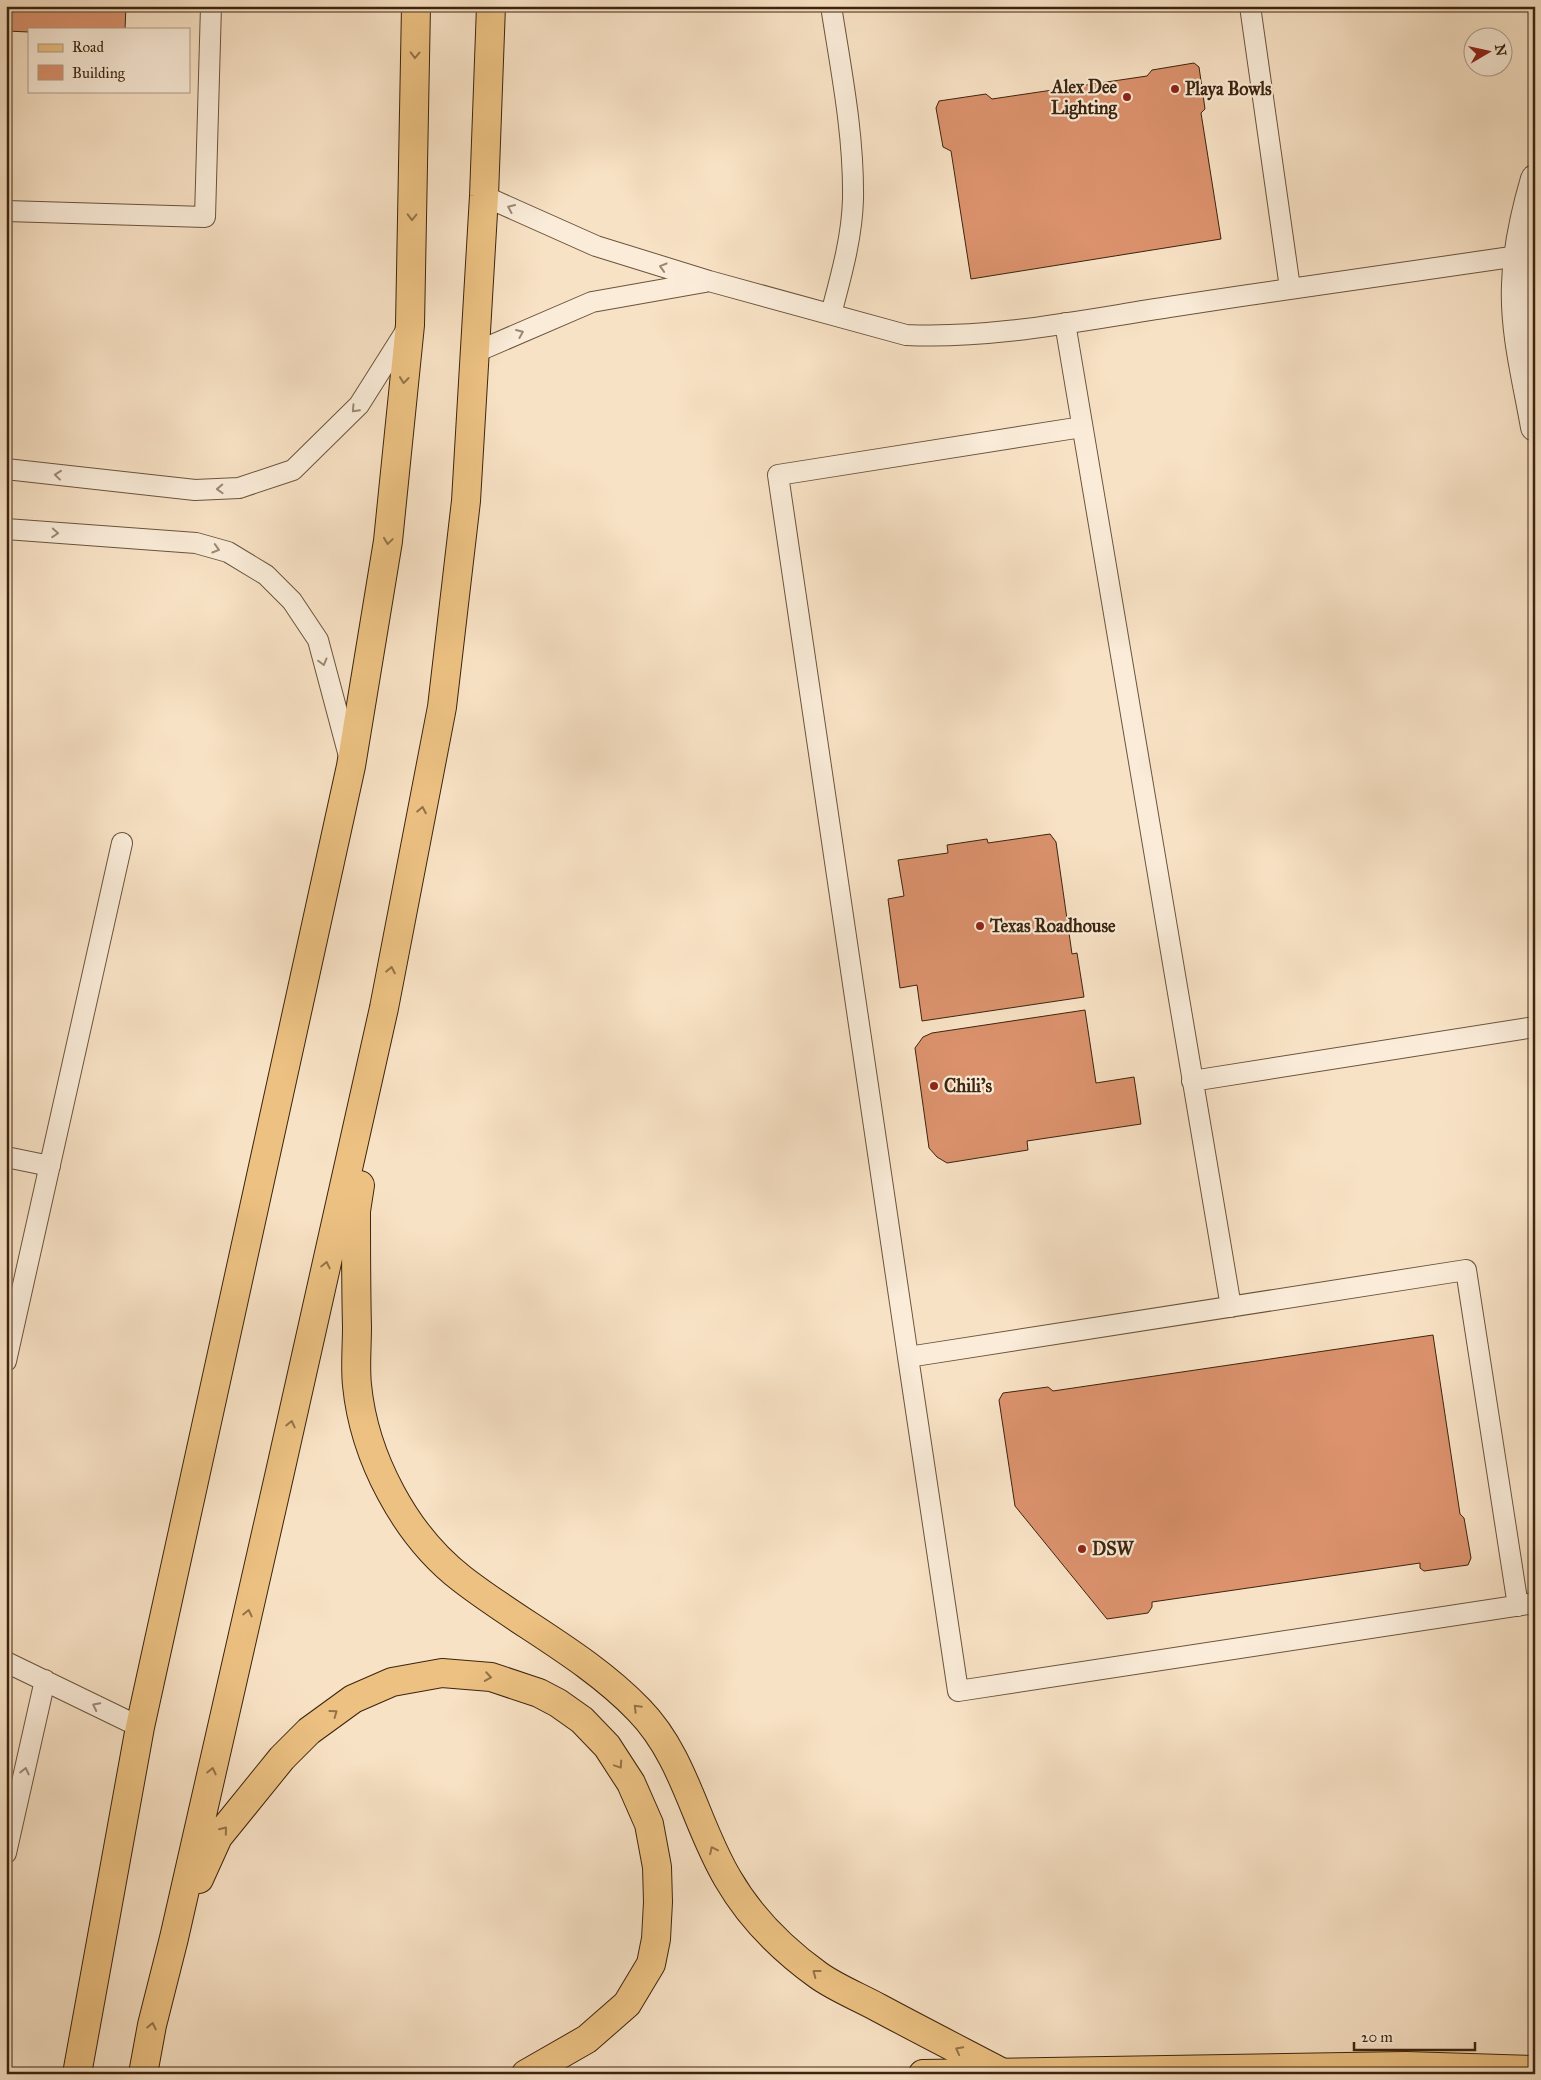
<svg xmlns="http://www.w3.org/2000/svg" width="1541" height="2080" font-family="'IM FELL Great Primer',serif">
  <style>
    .building { fill: #db926d; stroke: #3c240e }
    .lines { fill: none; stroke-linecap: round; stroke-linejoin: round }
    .service-casing { stroke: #6b543c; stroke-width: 22 }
    .minor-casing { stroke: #6b543c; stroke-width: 30 }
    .primary-casing { stroke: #3c240e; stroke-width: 30 }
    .trunk-casing { stroke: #3c240e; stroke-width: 30 }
    .service { stroke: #faecd9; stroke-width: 20 }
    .minor { stroke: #faecd9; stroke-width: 28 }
    .primary { stroke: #ecc182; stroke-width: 28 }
    .trunk { stroke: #ecc182; stroke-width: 28 }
    .oneway { stroke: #947248 }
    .oneway2 { stroke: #9b8874 }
    .poi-dot { fill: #8f2418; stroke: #faecd9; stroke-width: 2 }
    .labels { text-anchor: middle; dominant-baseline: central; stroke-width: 4.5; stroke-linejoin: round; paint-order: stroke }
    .poi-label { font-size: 18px; font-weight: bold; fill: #3c240e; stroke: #faecd9; text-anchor: start }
  </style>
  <rect width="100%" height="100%" fill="#f8e2c5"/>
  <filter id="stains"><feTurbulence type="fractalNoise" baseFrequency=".004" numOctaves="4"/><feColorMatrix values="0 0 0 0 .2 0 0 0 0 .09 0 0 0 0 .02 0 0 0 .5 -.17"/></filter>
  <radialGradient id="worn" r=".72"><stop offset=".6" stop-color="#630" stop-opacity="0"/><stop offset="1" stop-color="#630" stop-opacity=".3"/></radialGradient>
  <!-- building -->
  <path class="building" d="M6,6H126L125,29H29V32L6,31Z
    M1194,63L1199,67L1205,109L1201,113L1221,239L971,279L951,151L943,147L936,108L939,101L986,94L992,99L1147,76L1152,70Z
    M1050,834L1056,842L1072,954L1077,953L1084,997L922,1021L917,985L900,988L888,899L904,896L898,860L948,853L947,845L987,839L988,843Z
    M1085,1010L1096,1083L1134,1077L1141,1124L1027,1141L1028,1150L947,1163L937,1157L929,1148L915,1048L923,1037L932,1033Z
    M1433,1335L1460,1514L1464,1518L1471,1558L1468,1565L1424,1571L1420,1568V1563L1152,1602V1607L1148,1613L1107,1619L1015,1506L999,1400L1003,1393L1048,1387L1053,1391Z"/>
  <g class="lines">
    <!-- service casing -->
    <g class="service-casing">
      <path id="service" d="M1250,6L1290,288
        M484,196L596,246L709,281L906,335C994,339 1083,320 1169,307C1285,289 1401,273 1518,256
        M6,211L205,217L211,6
        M831,314C841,276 852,238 853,199C854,134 841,70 831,6
        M1065,323L1231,1307
        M476,352L592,302L705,282
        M1082,427L778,475L908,1357L1466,1270L1518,1606
        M6,469L195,490L239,488L293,470L359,405L407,329
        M6,529L196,543L228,552L266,575L292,601L318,640L350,760
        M1192,1081L1535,1027
        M6,1157L50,1166
        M908,1357L958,1691L1535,1603
        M6,1361L122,843
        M6,1662L140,1727
        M6,1853L45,1680"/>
    </g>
    <!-- minor casing -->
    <g class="minor-casing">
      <path id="minor" d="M1535,179C1525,213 1517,250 1516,285C1514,332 1527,381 1535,427"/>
    </g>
    <!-- primary casing -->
    <g class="primary-casing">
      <path id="primary" d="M923,2074L1406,2066L1535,2070"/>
    </g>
    <!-- trunk casing -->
    <g class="trunk-casing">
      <path id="trunk" d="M360,1185L356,1211C356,1250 356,1289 357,1327C357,1346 355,1366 357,1385C364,1457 405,1535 462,1579C520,1624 588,1657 639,1710C685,1757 695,1824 728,1879C750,1917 782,1949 818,1975C836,1988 859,1997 879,2008C920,2030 961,2051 1003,2073
        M199,1879L218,1837L282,1758L309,1731L353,1699L392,1682L442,1673L491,1677L539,1693L558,1703L582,1720L607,1746L631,1783L649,1824L657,1867L658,1902L656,1939L651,1964L627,2004L587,2039L526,2074
        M77,2074L140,1727L351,766L388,541L410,325L416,6
        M143,2074L152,2025L174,1938L280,1472L384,1008L442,707L466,501L484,196L491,6"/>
    </g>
    <!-- service -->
    <use href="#service" class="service"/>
    <!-- minor -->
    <use href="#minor" class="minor"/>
    <!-- primary -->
    <use href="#primary" class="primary"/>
    <!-- trunk -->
    <use href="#trunk" class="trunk"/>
  </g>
  <!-- one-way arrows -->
  <defs><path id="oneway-chevron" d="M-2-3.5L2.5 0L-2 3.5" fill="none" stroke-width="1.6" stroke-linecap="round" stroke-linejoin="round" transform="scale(1.25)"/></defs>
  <g class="oneway">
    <use href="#oneway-chevron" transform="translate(415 55) rotate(91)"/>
    <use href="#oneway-chevron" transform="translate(412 217) rotate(91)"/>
    <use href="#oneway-chevron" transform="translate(404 380) rotate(96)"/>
    <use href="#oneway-chevron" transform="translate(388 541) rotate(98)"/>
    <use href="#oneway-chevron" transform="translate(422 810) rotate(-79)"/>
    <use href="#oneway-chevron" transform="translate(391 970) rotate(-79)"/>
    <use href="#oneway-chevron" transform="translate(326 1265) rotate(-77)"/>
    <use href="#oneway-chevron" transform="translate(291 1424) rotate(-77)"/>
    <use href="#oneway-chevron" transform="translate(248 1613) rotate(-77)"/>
    <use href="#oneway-chevron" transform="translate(488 1677) rotate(9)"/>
    <use href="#oneway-chevron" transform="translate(637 1708) rotate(-135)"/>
    <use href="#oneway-chevron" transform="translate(334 1713) rotate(-36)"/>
    <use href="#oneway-chevron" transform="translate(619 1765) rotate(56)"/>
    <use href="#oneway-chevron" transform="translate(212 1771) rotate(-77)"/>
    <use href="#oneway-chevron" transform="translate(224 1830) rotate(-51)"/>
    <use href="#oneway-chevron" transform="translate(713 1850) rotate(-116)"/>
    <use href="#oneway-chevron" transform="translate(816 1973) rotate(-143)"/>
    <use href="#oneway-chevron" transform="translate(152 2026) rotate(-78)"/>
    <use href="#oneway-chevron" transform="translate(959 2050) rotate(-152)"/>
  </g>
  <g class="oneway2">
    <use href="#oneway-chevron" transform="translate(511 208) rotate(-156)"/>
    <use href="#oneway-chevron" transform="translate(663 267) rotate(-163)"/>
    <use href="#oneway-chevron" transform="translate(520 333) rotate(-23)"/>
    <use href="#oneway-chevron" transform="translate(355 409) rotate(133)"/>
    <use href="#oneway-chevron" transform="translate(58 475) rotate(-174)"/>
    <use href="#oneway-chevron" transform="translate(220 489) rotate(178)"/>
    <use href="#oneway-chevron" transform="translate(55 533) rotate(4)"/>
    <use href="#oneway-chevron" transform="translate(216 549) rotate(16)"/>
    <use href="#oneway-chevron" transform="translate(323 662) rotate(75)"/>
    <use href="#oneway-chevron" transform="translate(96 1706) rotate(-153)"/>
    <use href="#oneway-chevron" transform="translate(25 1771) rotate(-77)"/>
  </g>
  <!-- markers -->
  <g class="poi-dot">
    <circle cx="1175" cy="89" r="5"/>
    <circle cx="1127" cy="97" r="5"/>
    <circle cx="980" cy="926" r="5"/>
    <circle cx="934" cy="1086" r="5"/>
    <circle cx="1082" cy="1549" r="5"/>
  </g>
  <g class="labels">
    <!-- poi labels -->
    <g class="poi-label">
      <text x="1117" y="87" text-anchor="end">Alex Dee<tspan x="1117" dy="21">Lighting</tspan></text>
      <text x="1185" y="89">Playa Bowls</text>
      <text x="990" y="926">Texas Roadhouse</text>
      <text x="944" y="1086">Chili's</text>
      <text x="1092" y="1549">DSW</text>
    </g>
  </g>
  <!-- margin -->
  <rect width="1541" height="2080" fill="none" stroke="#f8e2c5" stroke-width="25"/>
  <rect x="8" y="8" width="1526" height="2065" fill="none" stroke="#3c240e" stroke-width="2.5"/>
  <rect x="12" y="12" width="1516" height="2055" fill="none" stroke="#3c240e"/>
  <!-- legend -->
  <rect x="28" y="28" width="162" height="65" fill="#faecd9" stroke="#ae9c88"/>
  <rect x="38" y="44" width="25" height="8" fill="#ecc182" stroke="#ae9c88"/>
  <text x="72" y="52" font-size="15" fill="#3c240e">Road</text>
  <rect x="38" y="65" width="25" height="15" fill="#db926d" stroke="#ae9c88"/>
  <text x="72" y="78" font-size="15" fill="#3c240e">Building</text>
  <!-- north arrow -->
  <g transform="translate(1488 52) rotate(81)"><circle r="24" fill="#faecd9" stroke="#ae9c88"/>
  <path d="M0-4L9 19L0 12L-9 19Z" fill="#8f2418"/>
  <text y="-8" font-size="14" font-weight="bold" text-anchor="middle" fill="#3c240e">N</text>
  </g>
  <!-- scale -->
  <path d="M1354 2042v8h121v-8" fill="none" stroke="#3c240e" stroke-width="2.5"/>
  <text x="1361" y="2042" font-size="15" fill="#3c240e" stroke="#faecd9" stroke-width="4" paint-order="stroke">20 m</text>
  <rect width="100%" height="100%" filter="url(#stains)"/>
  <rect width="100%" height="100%" fill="url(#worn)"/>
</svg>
